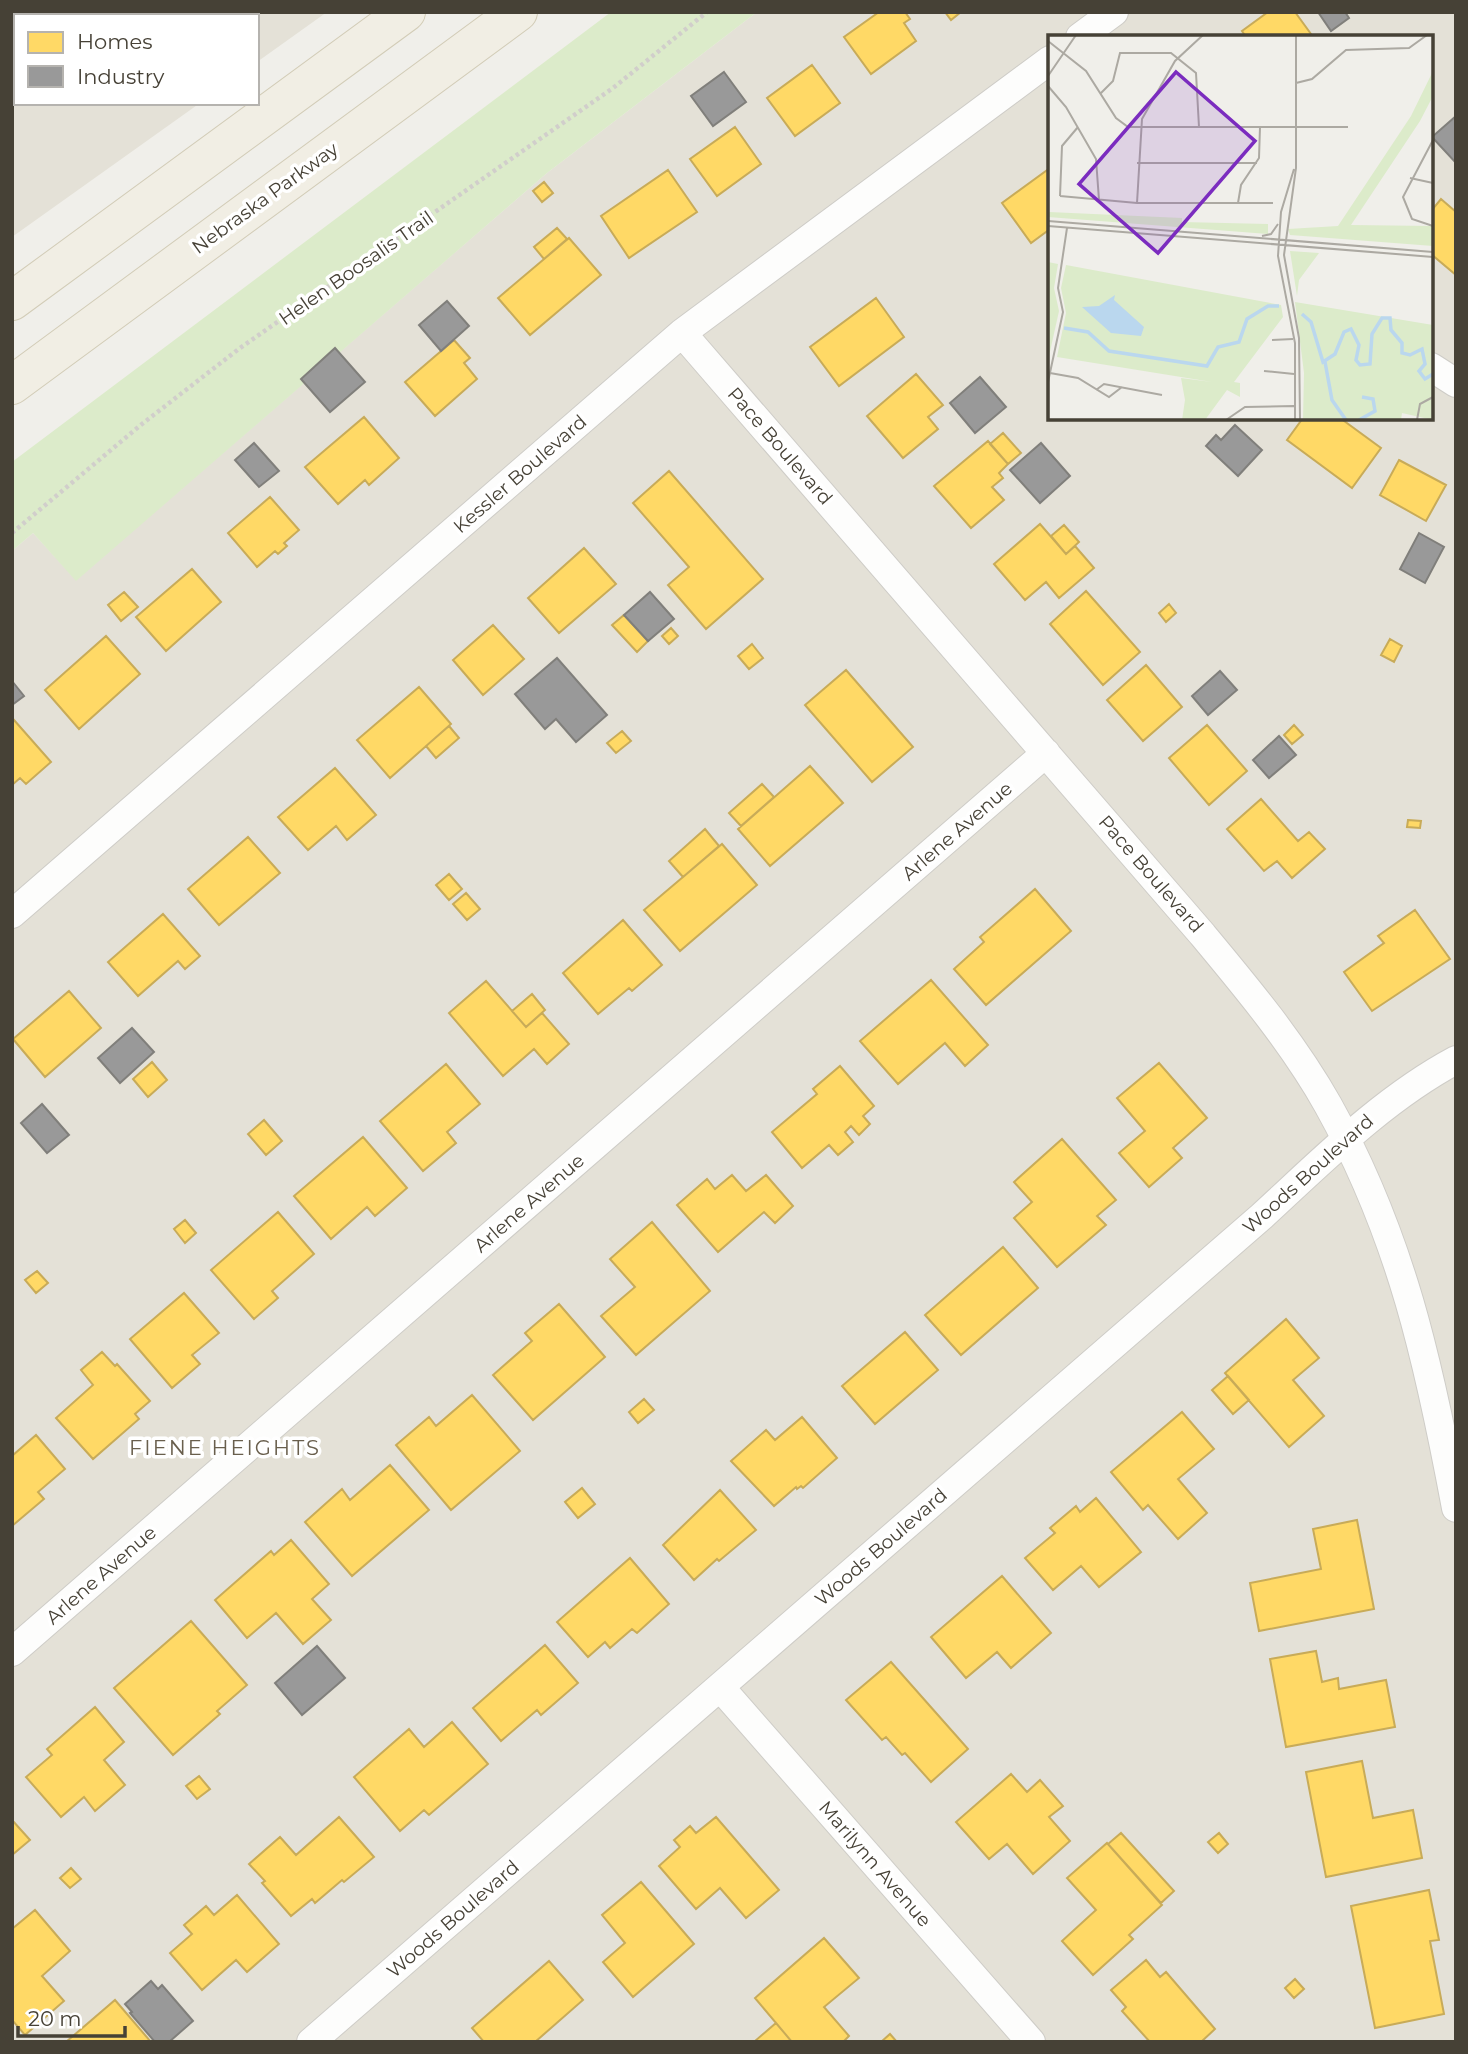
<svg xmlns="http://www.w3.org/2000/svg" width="1468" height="2054" font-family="Montserrat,sans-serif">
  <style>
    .residential { fill: #e4e1d7; fill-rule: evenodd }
    .green { fill: #dcebca }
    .homes { fill: #ffd966; stroke: #c8ab58; stroke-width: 2 }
    .industry { fill: #999; stroke: #807f7b; stroke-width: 2 }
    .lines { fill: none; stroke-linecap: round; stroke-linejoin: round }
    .minor-casing { stroke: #ceccc7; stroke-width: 30 }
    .primary-casing { stroke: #d2ccb7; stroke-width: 40 }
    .path { stroke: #d1cecb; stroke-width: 4.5; stroke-dasharray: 3.5 3.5; stroke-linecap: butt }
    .minor { stroke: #fdfdfc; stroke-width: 28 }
    .primary { stroke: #f1eee4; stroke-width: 38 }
    .labels { text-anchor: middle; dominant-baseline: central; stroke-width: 7; stroke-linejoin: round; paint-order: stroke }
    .street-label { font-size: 19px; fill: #464136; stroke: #fff }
    .neighbourhood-label { font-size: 21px; letter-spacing: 2px; fill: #695f4d; stroke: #fff }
    .inset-river { fill: none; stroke: #bad7ee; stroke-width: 3.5 }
    .inset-road { fill: none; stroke: #aca9a2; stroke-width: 2 }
    .view { fill: #7b2cbf; fill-opacity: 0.15; stroke: #7b2cbf; stroke-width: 3.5 }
    .inset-edge { fill: none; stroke: #464136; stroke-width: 3.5 }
  </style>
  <rect width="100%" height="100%" fill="#f0efea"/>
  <!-- residential -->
  <path class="residential" d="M12,12H327L257,62V16H16V103H200L12,237Z
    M757,12H1456V2042H12V551L33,533L76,580L547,173ZM1050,37H1431V418H1050Z"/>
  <!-- green -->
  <path class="green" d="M611,12H757L547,173L76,581L33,533L12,551V462Z"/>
  <!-- homes -->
  <path class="homes" d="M879,12H905L910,19L904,23L916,41L871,74L844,37Z
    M945,12H961L951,20Z
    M1268,12H1295L1311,34L1307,37H1246L1242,31Z
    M812,65L840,103L795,136L767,98Z
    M735,127L761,164L717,196L690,159Z
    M1050,168V229L1031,243L1002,203Z
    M668,170L697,212L629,258L601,216Z
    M544,182L553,193L542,202L533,191Z
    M1441,199L1456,212V275L1431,254V211Z
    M557,228L567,239L544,259L534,247Z
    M569,238L601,275L530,335L498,298Z
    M876,298L904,337L839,386L810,347Z
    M454,340L470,358L464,363L477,379L435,416L405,382Z
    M916,374L943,405L928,417L938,429L903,458L867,416Z
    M364,417L399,458L369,485L365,480L338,504L305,467Z
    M1303,418H1340L1381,448L1352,488L1287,440Z
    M1003,433L1021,453L1008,464L990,444Z
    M988,441L1008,464L999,473L1003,478L992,487L1004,500L971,528L934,486Z
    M1399,460L1446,485L1426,521L1380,495Z
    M669,471L763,579L706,629L668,585L689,567L633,503Z
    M270,497L299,530L284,543L287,546L278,554L275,551L257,567L228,533Z
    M1040,524L1066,554L1075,546L1094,568L1059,598L1046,582L1025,600L994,564Z
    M1064,525L1079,542L1066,554L1051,536Z
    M584,548L616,584L559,633L528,598Z
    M192,569L221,602L166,651L136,617Z
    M1086,591L1140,652L1103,685L1050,624Z
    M124,592L138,607L121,621L108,605Z
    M1169,604L1176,613L1166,622L1159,613Z
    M624,615L648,641L637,652L612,625Z
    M493,625L524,659L483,695L453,660Z
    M671,628L678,636L669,644L662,636Z
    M106,636L140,674L79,729L45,690Z
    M1390,639L1402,646L1394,662L1381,655Z
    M752,644L763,658L749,669L738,656Z
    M1146,665L1182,707L1143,741L1107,700Z
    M846,670L913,747L872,782L805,705Z
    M419,687L451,724L390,778L357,740Z
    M14,720L51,762L26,784L20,778L12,785V722Z
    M1207,725L1247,771L1209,805L1169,758Z
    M1294,725L1303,735L1292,744L1284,735Z
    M449,726L459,738L436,758L426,746Z
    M622,731L631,741L616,753L607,743Z
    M810,766L843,803L770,866L738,829Z
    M335,768L376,815L347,840L336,826L308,850L278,817Z
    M762,784L774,797L741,826L729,813Z
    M1261,799L1298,841L1309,832L1325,849L1292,878L1277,861L1264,871L1227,829Z
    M1408,820L1421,821L1420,828L1407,827Z
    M705,829L719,846L683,877L669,861Z
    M248,837L280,873L219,925L188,889Z
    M722,844L757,885L680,951L644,910Z
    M449,874L462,889L449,900L436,885Z
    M1035,889L1071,931L986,1005L954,969L984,942L980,937Z
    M466,893L480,909L467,920L453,904Z
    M1415,910L1450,959L1372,1011L1344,972L1384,943L1378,936Z
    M163,914L200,956L185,969L178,961L138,996L108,962Z
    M623,920L662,965L632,991L629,988L598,1014L563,973Z
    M931,980L988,1045L965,1066L945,1043L898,1084L860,1041Z
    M486,981L526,1027L542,1013L569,1044L547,1064L534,1049L503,1076L449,1013Z
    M69,991L101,1028L45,1077L13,1039Z
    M532,994L545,1010L526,1027L512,1011Z
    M152,1062L167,1080L148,1097L133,1079Z
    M1159,1063L1207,1118L1173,1148L1182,1158L1149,1187L1119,1153L1145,1131L1117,1098Z
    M446,1064L480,1104L447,1132L456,1143L423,1171L380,1121Z
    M840,1066L874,1106L863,1116L870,1124L859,1135L851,1126L845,1132L853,1142L838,1155L829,1145L802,1168L772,1132L817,1094L813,1089Z
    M264,1120L282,1141L266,1155L248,1134Z
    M363,1137L407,1188L375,1216L367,1207L331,1239L294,1196Z
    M1062,1139L1116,1200L1097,1216L1106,1225L1057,1267L1014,1218L1032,1202L1014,1182Z
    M732,1175L746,1191L766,1175L793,1206L775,1223L764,1212L718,1252L677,1205L707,1179L715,1189Z
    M278,1212L314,1254L272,1291L278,1298L254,1319L211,1270Z
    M185,1220L196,1233L185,1243L174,1229Z
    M652,1222L710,1291L636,1355L601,1316L635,1287L610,1259Z
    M1003,1247L1038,1288L961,1355L925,1315Z
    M37,1271L48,1283L36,1293L25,1280Z
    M184,1293L219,1333L192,1355L200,1364L172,1388L130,1339Z
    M559,1304L605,1357L533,1420L493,1375L532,1341L525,1333Z
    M1286,1319L1319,1358L1293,1380L1324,1416L1289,1447L1225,1373Z
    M905,1332L938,1370L875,1424L842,1386Z
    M102,1352L115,1366L117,1364L150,1401L135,1414L139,1419L93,1459L56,1418L93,1385L81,1370Z
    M1228,1376L1249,1400L1233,1414L1212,1390Z
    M472,1395L520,1451L451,1510L396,1445L429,1417L436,1426Z
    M644,1399L654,1410L638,1423L629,1412Z
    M1182,1412L1214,1449L1178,1479L1207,1513L1178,1539L1148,1505L1143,1510L1111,1472Z
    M802,1417L837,1458L803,1488L801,1486L797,1489L796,1487L774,1506L731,1461L766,1430L775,1440Z
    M36,1435L65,1469L38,1492L44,1499L12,1526V1456Z
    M390,1465L429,1510L352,1576L305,1522L342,1489L350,1500Z
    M582,1488L595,1504L578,1518L565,1502Z
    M720,1490L756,1530L719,1561L717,1559L694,1580L663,1545Z
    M1096,1498L1141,1552L1099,1587L1081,1566L1053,1590L1025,1558L1055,1533L1050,1528L1076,1506L1080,1512Z
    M1357,1520L1374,1609L1259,1631L1250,1583L1321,1569L1313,1529Z
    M291,1540L329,1584L312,1599L331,1620L303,1644L276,1613L247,1638L215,1600L271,1551L274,1555Z
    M630,1558L669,1604L637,1633L632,1629L610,1648L605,1642L588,1657L557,1622Z
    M1002,1576L1051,1633L1011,1668L997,1652L966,1678L931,1637Z
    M191,1621L247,1685L217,1711L220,1714L173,1755L114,1688Z
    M545,1645L578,1683L541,1715L537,1710L501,1741L473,1708Z
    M1316,1651L1322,1682L1338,1678L1339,1689L1386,1680L1395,1727L1286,1747L1270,1659Z
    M891,1662L968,1749L931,1782L905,1753L902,1755L886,1737L882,1740L846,1700Z
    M95,1707L124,1742L104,1760L125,1785L95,1811L84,1797L61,1817L26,1777L52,1755L47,1749Z
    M452,1722L488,1764L429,1815L424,1810L400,1831L354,1777L409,1729L424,1747Z
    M1362,1761L1373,1818L1413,1810L1422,1858L1326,1877L1306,1772Z
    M1011,1774L1027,1792L1040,1780L1063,1806L1049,1817L1070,1841L1033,1874L1007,1844L989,1859L956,1822Z
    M199,1776L210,1789L197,1799L186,1786Z
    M339,1817L374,1857L344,1882L342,1880L315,1903L312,1899L291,1916L262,1883L265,1881L249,1864L280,1837L296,1855Z
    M716,1817L779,1890L746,1918L720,1888L696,1909L659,1866L680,1847L674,1840L690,1826L696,1833Z
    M12,1820L30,1840L12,1855Z
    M1121,1833L1174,1891L1161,1903L1108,1844Z
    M1219,1833L1228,1844L1218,1853L1208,1842Z
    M1107,1843L1162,1905L1129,1935L1133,1939L1093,1975L1062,1941L1096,1910L1067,1878Z
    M71,1868L81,1879L70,1888L60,1878Z
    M641,1882L694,1944L633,1997L603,1962L625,1943L602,1915Z
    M1429,1890L1439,1940L1430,1941L1444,2014L1375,2028L1351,1906Z
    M237,1895L279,1944L247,1972L236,1960L202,1990L170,1953L192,1934L184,1925L206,1906L214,1915Z
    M35,1910L70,1951L42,1976L64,2001L25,2035L12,2020V1929Z
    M824,1938L859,1978L824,2007L849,2036L843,2042H792L755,1998Z
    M1146,1960L1160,1977L1166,1972L1215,2029L1201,2042H1150L1122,2011L1126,2007L1111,1990Z
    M549,1961L583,2000L535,2042H484L472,2028Z
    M1295,1979L1304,1989L1294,1998L1285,1988Z
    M115,2000L151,2042H66Z
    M776,2023L792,2042H756L755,2041Z
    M890,2034L897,2042H881Z"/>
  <!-- industry -->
  <path class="industry" d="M97,12H144L147,16H92Z
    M1318,12H1345L1349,18L1331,31Z
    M724,72L746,102L713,126L691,96Z
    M1456,116V163L1432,137Z
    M447,301L469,326L441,351L419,325Z
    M335,348L365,382L330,412L301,379Z
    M980,377L1006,407L975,433L950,403Z
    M1235,425L1262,450L1238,476L1206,446L1216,435L1221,440Z
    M254,443L279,471L259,487L235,460Z
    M1041,443L1070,476L1040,503L1010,470Z
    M1419,533L1444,547L1425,583L1400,569Z
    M650,592L674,619L648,641L624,615Z
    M557,658L607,715L576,742L556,719L545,729L515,694Z
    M1220,671L1237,690L1208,715L1192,696Z
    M12,681L24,696L12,705Z
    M1279,736L1296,755L1269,778L1253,760Z
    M132,1028L154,1052L120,1083L98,1058Z
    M42,1104L69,1135L47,1153L21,1123Z
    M317,1646L345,1678L302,1715L275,1683Z
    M151,1981L158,1989L162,1985L193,2021L169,2042H155L130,2013L132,2012L125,2004Z"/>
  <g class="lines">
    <!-- minor casing -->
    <g class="minor-casing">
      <path id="minor" d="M1080,37L1114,12
        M682,333L1202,934C1247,988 1293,1043 1328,1105C1401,1236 1429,1363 1456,1508
        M1431,367L1456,383
        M12,914L682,333L1050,60
        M12,1652L1046,753
        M720,1687L1031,2042
        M311,2042L1262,1216C1323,1160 1383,1099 1456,1060"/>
    </g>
    <!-- primary casing -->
    <g class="primary-casing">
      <path id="primary" d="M12,301L406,12
        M12,385L518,12"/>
    </g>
    <!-- path -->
    <path class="path" d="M12,533L142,424L240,348L613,88L707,12"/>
    <!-- minor -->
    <use href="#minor" class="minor"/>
    <!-- primary -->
    <use href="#primary" class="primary"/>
  </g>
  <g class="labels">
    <!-- street labels -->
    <g class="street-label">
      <text transform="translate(265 198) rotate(-36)">Nebraska Parkway</text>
      <text transform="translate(356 268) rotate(-35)">Helen Boosalis Trail</text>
      <text transform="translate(780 446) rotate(49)">Pace Boulevard</text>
      <text transform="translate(520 474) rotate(-41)">Kessler Boulevard</text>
      <text transform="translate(957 831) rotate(-41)">Arlene Avenue</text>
      <text transform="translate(1151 874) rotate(49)">Pace Boulevard</text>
      <text transform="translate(1308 1174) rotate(-42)">Woods Boulevard</text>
      <text transform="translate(529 1203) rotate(-41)">Arlene Avenue</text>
      <text transform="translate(881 1547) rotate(-41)">Woods Boulevard</text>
      <text transform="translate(101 1575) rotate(-41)">Arlene Avenue</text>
      <text transform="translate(875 1864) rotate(49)">Marilynn Avenue</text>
      <text transform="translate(453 1919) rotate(-41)">Woods Boulevard</text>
    </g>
    <!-- neighbourhood labels -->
    <g class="neighbourhood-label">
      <text x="225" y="1447">FIENE HEIGHTS</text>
    </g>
  </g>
  <!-- overview -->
  <g transform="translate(1048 35)">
    <rect width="385" height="385" fill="#f0efea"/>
    <path d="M385,36V61L372,86L303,190L385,191V211L242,200L240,194L290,191L363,81ZM0,172L1,177L134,183V187L220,189V199L0,182ZM242,216L271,218L251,245L249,261ZM0,227L10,229L6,253L11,276L1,321ZM18,230L233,270L235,282L186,347L192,348V362L179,355L157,385H134L137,365L133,343L164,347L9,322L18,278L13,253ZM247,267L385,290V385L354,378L353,385H255L256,338Z" fill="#dcebca"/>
    <path d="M67,260L66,265L96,292L93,301L63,298L34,272L51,271Z" fill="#bad7ee"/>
    <path class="inset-river" d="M254,279L263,287L275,327L287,319L296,297L303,294L311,310L308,325L312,330L322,329L324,299L334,283H342L343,295L354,308V318L362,320L374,314L377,329L371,336L377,344L385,339M16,293L40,297L61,316L159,331L170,312L191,307L199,284L220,271H231M277,327L284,365L298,385M311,385L327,376L325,364L314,362"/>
    <path class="inset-road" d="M248,0V133L236,220L251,303L252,385M0,6L38,36L68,83L80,92H300M0,41L28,0M248,48L264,44L298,15L361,13L379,0M0,51L18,72L48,124L51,165M53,58L65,46L72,18H123L148,38L151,92M385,105L355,162L364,184L385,191M89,128H209M246,134L233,177L230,221L247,308V385M362,143L385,148M12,161L89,168H225M12,161L14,111L30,92M89,168L94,84L127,26L155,0M190,168L193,150L211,123L212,92M0,186L385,217M0,191L385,222M214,201L223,199L230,189M224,305L245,304M216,336L246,339M2,338L30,343L61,362L74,352M0,347L15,277L10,253L19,193M48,355L56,349L114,360M178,385L197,372L246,371M369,385L372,369L385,362"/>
    <path class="view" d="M128,37L207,106L110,218L31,149Z"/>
    <rect width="385" height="385" class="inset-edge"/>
  </g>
  <!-- border -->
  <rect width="1468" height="2054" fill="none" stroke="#464136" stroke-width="28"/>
  <!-- legend -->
  <rect x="14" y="14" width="245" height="91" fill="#ffffff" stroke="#b5b3af" stroke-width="2"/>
  <rect x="28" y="32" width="35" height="21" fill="#ffd966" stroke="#b5b3af" stroke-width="2"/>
  <text x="77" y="49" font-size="21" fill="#464136">Homes</text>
  <rect x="28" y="66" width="35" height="21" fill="#999999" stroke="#b5b3af" stroke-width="2"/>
  <text x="77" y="84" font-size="21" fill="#464136">Industry</text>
  <!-- scale -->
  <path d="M18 2026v10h107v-10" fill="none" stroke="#464136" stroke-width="3.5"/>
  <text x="28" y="2026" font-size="21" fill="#464136" stroke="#ffffff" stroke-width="5" paint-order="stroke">20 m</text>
</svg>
